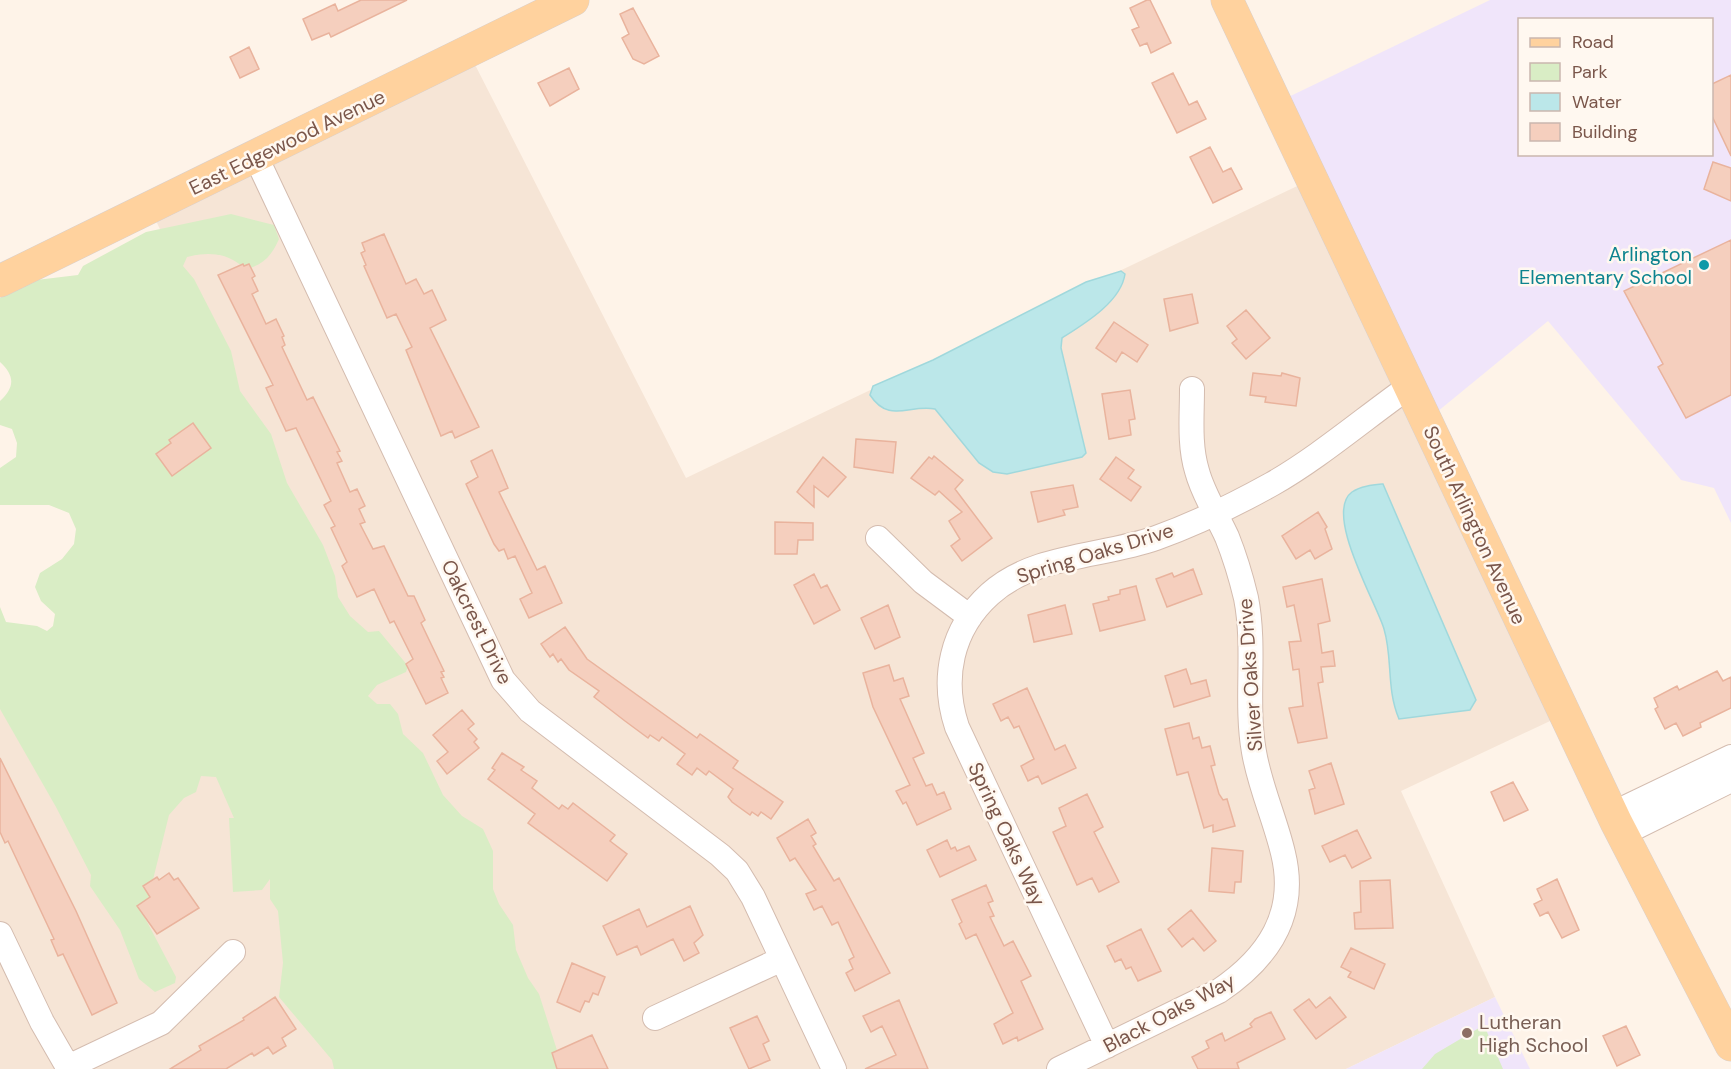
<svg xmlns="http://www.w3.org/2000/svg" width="1731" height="1069" font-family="'DM Sans',sans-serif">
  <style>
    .residential { fill: #f6e5d6 }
    .education { fill: #f0e5fa; fill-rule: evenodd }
    .green { fill: #d9edc5 }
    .water { fill: #bbe7e9; stroke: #a0d8dc; stroke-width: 1.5 }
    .building { fill: #f5cfbe; stroke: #e9b39d; stroke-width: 1.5 }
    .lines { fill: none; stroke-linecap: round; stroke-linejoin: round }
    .minor-casing { stroke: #d4bcaf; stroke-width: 26 }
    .major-casing { stroke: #dad0cc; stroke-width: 33 }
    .minor { stroke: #fff; stroke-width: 24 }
    .major { stroke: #ffd29e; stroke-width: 32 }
    .culture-dot { fill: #0f9aa8; stroke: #fff8f0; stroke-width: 2 }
    .education-dot { fill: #8d6e63; stroke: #fff8f0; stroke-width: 2 }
    .labels { text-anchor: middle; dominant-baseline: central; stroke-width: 5; stroke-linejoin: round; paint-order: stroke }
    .street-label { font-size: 20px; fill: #7a564a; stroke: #fff8f0 }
    .culture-label { font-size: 20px; fill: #0d838f; stroke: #fff8f0; text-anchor: end }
    .education-label { font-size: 20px; fill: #785e54; stroke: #fff8f0; text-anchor: start }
  </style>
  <rect width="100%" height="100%" fill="#fef3e8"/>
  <!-- residential -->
  <path class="residential" d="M469,53L686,478L1312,179L1565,714L1401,791L1495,997L1346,1069H0V706L322,574L150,208Z"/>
  <!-- education -->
  <path class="education" d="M1490,0H1731V523L1714,488L1681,480L1548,321L1426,421L1276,103ZM1520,20H1712V154H1520Z
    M1495,997L1530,1069H1346Z"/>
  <!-- green -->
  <path class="green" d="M231,214L274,225L279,239C272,255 263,266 245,269C229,253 209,251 187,257L183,266L194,279L231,351L240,391L271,434L287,483L323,545L335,576L338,597L350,616L368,632L379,631L408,666L406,672L377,685L368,696L377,704H390L398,714L403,734L423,753L443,795L462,816L483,829L493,851V889L499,904L513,925L516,950L528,978L539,994L563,1069H334L332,1060L279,997L283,963L278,911L270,899V879L262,890L233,892L229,818H234L216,777L201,776L196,792L184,798L169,815L144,916L176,977L175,983L155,992L139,979L120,930L90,886L91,875L56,807L0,709V607L6,622L37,626L47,631L53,626L55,614L41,601L35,587L40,573L62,559L74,544L76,529L69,513L49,505H0V468L16,457L17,443L12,429L0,425V401C15,387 15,376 0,362V298L28,281L78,275L83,266L146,232Z
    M1484,1025L1503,1069H1422L1435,1054Z"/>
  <!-- water -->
  <path class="water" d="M1121,271L1125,274C1121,302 1084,324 1062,338L1061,348L1086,453L1082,457L1007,474L993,472L979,463L935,409C909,404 889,424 870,395L873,386L933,360L1086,282Z
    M1383,484L1476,700L1470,710L1399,719C1386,688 1393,659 1384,629C1377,604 1323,513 1352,492C1361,486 1373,485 1383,484Z"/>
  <!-- building -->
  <path class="building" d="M361,0H407L331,37L329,33L312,40L303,19L335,4L338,11Z
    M1147,0H1150L1171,43L1151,53L1147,43L1140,46L1132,30L1139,27L1130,8Z
    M633,8L659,56L644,64L633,59L622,38L629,34L620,14Z
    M249,47L259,69L240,78L230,57Z
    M569,68L579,89L550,106L538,83Z
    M1173,73L1189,105L1197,101L1206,119L1177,133L1152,83Z
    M1731,75V156L1712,116V84Z
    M1210,147L1223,172L1231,168L1242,189L1213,203L1190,157Z
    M1713,162L1731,168V201L1704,189Z
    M384,234L406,284L416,279L424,294L432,290L446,320L430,328L479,427L455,438L452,431L441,436L406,350L412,347L396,314L387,318L364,266L366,265L361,253L365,251L362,243Z
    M1731,240V395L1686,418L1658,367L1663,364L1624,291Z
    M243,264L244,266L249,264L255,276L252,278L258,291L252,294L266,324L276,319L284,336L282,337L285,345L282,347L307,400L313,397L340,451L337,452L342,461L337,463L350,492L357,489L365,506L359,509L365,522L360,524L373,549L384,546L408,596H414L425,620L421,623L444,671L441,672L444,677L441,678L448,693L426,704L406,664L413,659L394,621L390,623L374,589L357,597L342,566L347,562L331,528L335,526L324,505L331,501L296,428L286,431L266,388L273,385L218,275Z
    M1192,294L1198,323L1170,331L1164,299Z
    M1246,310L1270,338L1246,359L1232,343L1237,339L1227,326Z
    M1114,322L1148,345L1137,362L1122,352L1116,362L1096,348Z
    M1253,373L1281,376L1282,373L1300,378L1296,406L1265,402L1266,397L1250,395Z
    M1130,390L1135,419L1129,420L1131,435L1109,439L1102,394Z
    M193,423L211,448L172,476L156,454L171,443L169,440Z
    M856,439L896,442L893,473L854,467Z
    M492,450L508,488L499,492L537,570L545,566L562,603L529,618L520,599L532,593L515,556L508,559L504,549L499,551L494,544L466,484L478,477L471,461Z
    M934,456L963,480L955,489L992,538L962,561L951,546L960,539L949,521L962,512L939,491L935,495L911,478L929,457L932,459Z
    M823,457L846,477L828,497L814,486V507L797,492Z
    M1116,457L1134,470L1128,478L1141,487L1131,501L1100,479Z
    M1073,485L1078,507L1063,510L1065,515L1038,522L1031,492Z
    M1318,512L1327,527L1325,529L1332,549L1315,559L1310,550L1296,559L1282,536Z
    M775,522L813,523V540H798L797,554H775Z
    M1193,569L1202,594L1167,607L1156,579L1172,573L1174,577Z
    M814,574L821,588L827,585L840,610L814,624L794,585Z
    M1322,579L1330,621L1318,624L1322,653L1333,651L1335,666L1321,667L1323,682L1318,683L1327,738L1298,743L1289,708L1303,706L1299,669L1293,670L1289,642L1301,641L1294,605L1287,607L1283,587Z
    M1136,586L1145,620L1100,631L1093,604L1109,600L1108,597L1120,594V590Z
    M888,605L900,637L875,649L861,618Z
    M1065,605L1072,634L1034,642L1028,615Z
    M565,627L587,659L697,738L700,734L738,761L733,768L783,802L771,819L761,812L758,816L752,812L750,815L732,802L728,797L733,789L709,771L706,775L697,768L692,775L677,764L685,754L662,737L659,741L650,735L648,738L625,721L594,697L599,691L569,670L561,659L558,662L553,654L550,657L541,644Z
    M889,665L894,681L903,678L909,696L900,699L924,753L913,758L926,786L932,784L937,795L944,792L951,809L917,825L906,802L903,804L896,791L910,785L873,707L863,673Z
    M1186,669L1191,684L1206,680L1210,696L1174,707L1165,676Z
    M1717,671L1723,681L1731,677V708L1700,723L1701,727L1683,736L1676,723L1665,729L1655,709L1658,707L1654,698L1677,686L1679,690Z
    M1027,688L1055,750L1065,745L1076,768L1042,784L1038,776L1028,781L1021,766L1034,759L1019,726L1014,728L1008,717L1001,721L993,704Z
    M462,710L474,724L468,729L477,739L474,742L479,748L447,774L437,761L448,752L433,735Z
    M1189,723L1193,739L1199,737L1202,748L1210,746L1215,765L1211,766L1219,794L1223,800L1227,799L1235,826L1213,832V825L1204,828L1188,772L1177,775L1165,729Z
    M502,753L524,767L521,770L537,781L532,788L559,809L562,805L568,809L573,803L615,835L610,841L627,854L607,881L528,823L535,814L488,779L495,770L492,768Z
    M0,758L76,911L117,1003L92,1015L63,954L58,956L51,940L54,939L8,841L5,843L0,832Z
    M1331,763L1344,804L1315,814L1309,790L1315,788L1309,771Z
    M1513,782L1528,810L1504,821L1491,792Z
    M1087,794L1103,827L1094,832L1119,882L1099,892L1092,878L1077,885L1053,832L1066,826L1059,808Z
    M808,819L816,833L811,836L816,844L813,846L834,881L839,878L890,973L855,991L846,973L853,969L849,960L854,957L838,922L832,925L822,906L814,910L806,894L816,890L795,858L790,861L777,838Z
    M1357,830L1371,858L1352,868L1345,855L1330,862L1322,846Z
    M947,840L951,849L955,847L957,851L969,846L976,860L940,877L927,850Z
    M1212,848L1243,851L1241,882H1235L1234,893L1209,891Z
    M169,873L174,880L178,878L199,908L157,934L137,906L150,897L143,886L157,877L159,880Z
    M1557,879L1579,930L1562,938L1548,912L1540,916L1534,904L1542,900L1537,889Z
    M1390,880L1393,928L1355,929L1354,913L1361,912L1360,881Z
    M986,885L993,901L988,903L994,916L990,917L1004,946L1013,941L1031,976L1021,981L1043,1029L1018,1041L1017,1037L1003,1044L994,1024L1013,1013L976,934L966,939L959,924L962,922L952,900Z
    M690,906L703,935L694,943L699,953L684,961L673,939L641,955L637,946L617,955L603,926L639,909L647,927Z
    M1191,910L1216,941L1204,951L1193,938L1182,947L1168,929Z
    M1141,929L1161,971L1138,981L1131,967L1126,969L1121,959L1115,962L1107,946Z
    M1351,948L1385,964L1374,989L1348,977L1351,972L1341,967Z
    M572,963L605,977L598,995L593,993L589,1002L585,1001L580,1012L557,1002Z
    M275,997L296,1029L282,1038L286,1046L273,1054L268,1047L254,1056L252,1053L226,1069H170L201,1050L199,1046L244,1020L243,1018Z
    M1330,997L1346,1017L1316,1039L1294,1010L1309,999L1316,1008Z
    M899,1000L928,1069H865L896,1055L882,1026L871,1032L863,1016Z
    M1271,1012L1285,1039L1237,1063L1239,1069H1198L1192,1057L1209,1048L1206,1041L1222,1033L1225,1041L1252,1027L1250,1024L1255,1019Z
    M757,1016L769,1041L763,1044L770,1060L749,1069L730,1028Z
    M1626,1026L1640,1055L1617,1066L1603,1036Z
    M592,1035L608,1069H557L552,1053Z"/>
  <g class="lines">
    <!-- minor casing -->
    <g class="minor-casing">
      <path id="minor" d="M256,157L503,680L530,711L720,855L737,871L753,897L834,1069
        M878,538L923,582L970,617
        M1612,814L1731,757
        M1622,834L1731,780
        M0,934L42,1022L69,1069
        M655,1018L782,959
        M1107,1046L957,727C941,679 951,629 990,594C1034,554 1103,557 1156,538C1195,524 1236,504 1272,484C1318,458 1366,417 1410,386
        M68,1067L161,1023L233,952
        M1059,1069L1219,991C1268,958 1298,914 1283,853C1275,819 1260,787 1254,752C1245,701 1256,649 1246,598C1241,577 1235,557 1227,537C1217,515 1203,494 1197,471C1189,445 1192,416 1192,389"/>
    </g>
    <!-- major casing -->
    <g class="major-casing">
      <path id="major" d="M1227,0L1616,822L1731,1045
        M0,281L573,0"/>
    </g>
    <!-- minor -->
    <use href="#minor" class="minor"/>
    <!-- major -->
    <use href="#major" class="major"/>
  </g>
  <!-- markers -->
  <circle class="culture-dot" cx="1704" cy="265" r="6"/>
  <circle class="education-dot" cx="1467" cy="1033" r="6"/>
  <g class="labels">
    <!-- street labels -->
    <g class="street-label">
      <text transform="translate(287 142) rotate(-26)">East Edgewood Avenue</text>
      <text transform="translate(1475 525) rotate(65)">South Arlington Avenue</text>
      <text transform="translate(1095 553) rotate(-17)">Spring Oaks Drive</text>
      <text transform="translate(477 622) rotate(64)">Oakcrest Drive</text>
      <text transform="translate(1250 675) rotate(-94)">Silver Oaks Drive</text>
      <text transform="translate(1007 834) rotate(65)">Spring Oaks Way</text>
      <text transform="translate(1169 1013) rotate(-28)">Black Oaks Way</text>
    </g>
    <!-- culture labels -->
    <g class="culture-label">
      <text x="1692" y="254">Arlington<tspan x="1692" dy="23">Elementary School</tspan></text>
    </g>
    <!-- education labels -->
    <g class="education-label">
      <text x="1479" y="1022">Lutheran<tspan x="1479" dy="23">High School</tspan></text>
    </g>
  </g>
  <!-- legend -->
  <rect x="1518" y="18" width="195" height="138" fill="#fff8f0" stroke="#cab7ae" stroke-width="1.5"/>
  <rect x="1530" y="38" width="30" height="9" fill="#ffd29e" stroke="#cab7ae" stroke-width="1.5"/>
  <text x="1572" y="48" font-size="18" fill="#7a564a">Road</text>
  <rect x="1530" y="63" width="30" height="18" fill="#d9edc5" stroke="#cab7ae" stroke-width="1.5"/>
  <text x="1572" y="78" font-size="18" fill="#7a564a">Park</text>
  <rect x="1530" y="93" width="30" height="18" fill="#bbe7e9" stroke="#cab7ae" stroke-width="1.5"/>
  <text x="1572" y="108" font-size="18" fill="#7a564a">Water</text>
  <rect x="1530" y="123" width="30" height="18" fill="#f5cfbe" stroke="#cab7ae" stroke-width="1.5"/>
  <text x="1572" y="138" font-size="18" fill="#7a564a">Building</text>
</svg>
